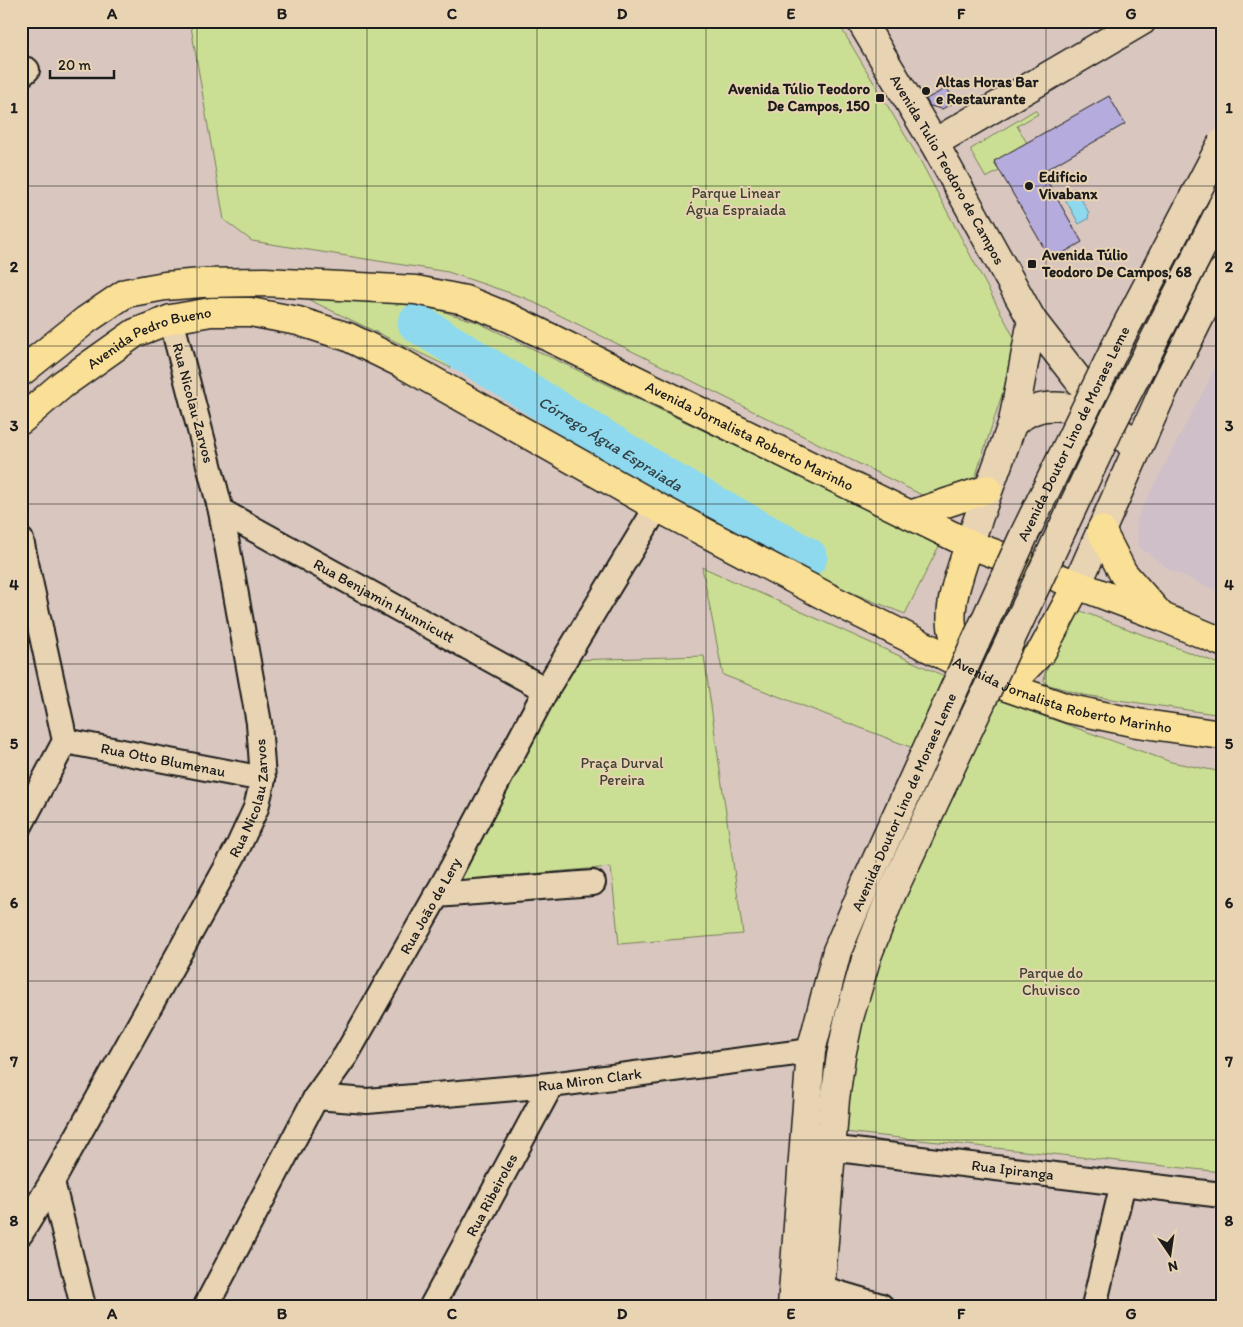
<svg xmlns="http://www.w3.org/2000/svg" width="1243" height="1327" font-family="Itim,sans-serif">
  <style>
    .built { fill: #cebfc8 }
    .green { fill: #cbdf94; stroke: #747e58 }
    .water { fill: #8ed9ee; stroke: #608d9a }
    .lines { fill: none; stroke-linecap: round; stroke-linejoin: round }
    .river { stroke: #8ed9ee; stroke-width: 39 }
    .building { fill: #b5abdc; stroke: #1c1c1c }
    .street-casing { stroke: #1c1c1c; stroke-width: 28 }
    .secondary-casing { stroke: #1c1c1c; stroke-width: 31 }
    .primary-casing { stroke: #1c1c1c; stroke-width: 31 }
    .street { stroke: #e8d3b2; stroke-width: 24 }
    .secondary { stroke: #e8d3b2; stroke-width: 28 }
    .primary { stroke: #fadf96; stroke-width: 28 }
    .secondary-bridge-casing { stroke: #1c1c1c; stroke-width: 31; stroke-linecap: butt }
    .secondary-bridge { stroke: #e8d3b2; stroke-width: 28 }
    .grid { fill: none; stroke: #1c1c1c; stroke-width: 1; stroke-opacity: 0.55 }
    .poi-dot { fill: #1c1c1c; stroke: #e8d3b2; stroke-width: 2 }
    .labels { text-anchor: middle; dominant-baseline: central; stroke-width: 4; stroke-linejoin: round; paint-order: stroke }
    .poi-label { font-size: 15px; font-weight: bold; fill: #1c1c1c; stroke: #e8d3b2; text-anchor: start }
    .street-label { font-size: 15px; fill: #1c1c1c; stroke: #e8d3b2 }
    .park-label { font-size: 15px; fill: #3f4334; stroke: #e8d3b2 }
    .water-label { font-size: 16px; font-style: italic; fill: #334246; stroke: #e8d3b2 }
    .neatline { fill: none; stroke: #1c1c1c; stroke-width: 2 }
    .grid-label { font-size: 16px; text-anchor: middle; font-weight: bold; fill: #1c1c1c }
  </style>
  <rect width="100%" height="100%" fill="#d9c7bf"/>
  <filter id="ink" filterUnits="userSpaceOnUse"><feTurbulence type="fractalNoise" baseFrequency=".02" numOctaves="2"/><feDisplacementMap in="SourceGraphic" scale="10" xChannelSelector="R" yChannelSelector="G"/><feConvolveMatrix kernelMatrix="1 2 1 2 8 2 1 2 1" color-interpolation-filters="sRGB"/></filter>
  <g filter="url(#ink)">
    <!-- built -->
    <path class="built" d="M1222,355V593L1170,570L1138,546L1137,518Z"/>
    <!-- green -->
    <path class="green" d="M190,21H837L921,162L1018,345L975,478L926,497L525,298L448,272L252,241L224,220Z
      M1035,110L1038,114L1017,126L1027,143L994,162L999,171L986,178L971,152V149Z
      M293,292L408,305L438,310L477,322L940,544L905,614L800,572L812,544L748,512L639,449L425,313L408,335L450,359L451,368Z
      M702,567L993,698L1171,762L1222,772V1172L844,1132V1103L872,959L965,768L723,675Z
      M1078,610L1222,665V715L1084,695L1046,684L1044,680L1045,673Z
      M704,656L743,934L619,944L611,867L461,880L553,695L573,660Z"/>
    <!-- water -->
    <path class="water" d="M1075,188L1089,213L1088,219L1079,224L1063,195Z"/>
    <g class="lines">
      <!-- river -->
      <path class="river" id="s1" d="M417,323L673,482L808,557"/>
    </g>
    <!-- building -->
    <path class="building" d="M947,88L955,102L942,109L930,106L926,99Z
      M1109,96L1125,124L1042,172L1082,242L1051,260L994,161Z"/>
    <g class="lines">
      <!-- street casing -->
      <g class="street-casing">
        <g id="street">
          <path d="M21,75L27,70"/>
          <path id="s2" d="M221,511L546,690"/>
          <path d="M21,540L65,741L21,824"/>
          <path id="s3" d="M65,741L263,779"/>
          <path d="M436,895L593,883"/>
          <path id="s4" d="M316,1097L367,1101L551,1085L811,1051"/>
          <path id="s5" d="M812,1146L1222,1195"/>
          <path d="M52,1182L83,1306"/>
          <path id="s6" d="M21,1233L52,1182L238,847L256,808L263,779L259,723L221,511L171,319"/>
          <path d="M820,1288L881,1306"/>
          <path id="s7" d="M206,1306L316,1097L346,1055L451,870L546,690L657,507"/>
          <path id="s8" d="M432,1306L551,1085"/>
          <path d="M1094,1306L1123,1183"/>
        </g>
      </g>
      <!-- secondary casing -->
      <g class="secondary-casing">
        <g id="secondary">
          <path id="s9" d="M861,21L934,143L1032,320L1104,413L1136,450"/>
          <path d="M934,143L1142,21"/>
          <path d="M1013,422C1020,418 1027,412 1034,410C1054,402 1082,410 1104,413"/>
          <path d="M969,544L1013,422L1032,320"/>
          <path d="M1077,585L1164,389L1222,272"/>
          <path d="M792,1306L811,1051L837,951L866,883"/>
          <path d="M819,1306L835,1099L841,1056L849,1018L867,956L891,895"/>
        </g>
      </g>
      <!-- primary casing -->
      <g class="primary-casing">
        <g id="primary">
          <path id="s10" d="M21,372L86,320L126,293L165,286L202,283L265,282L416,290L465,300L510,318L969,544L1162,617L1222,642"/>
          <path id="s11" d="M21,420L63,384L135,333L171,319L211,312H250L298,321L348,337L403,364L657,507L833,600L1007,687L1070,709L1137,723L1222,735"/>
          <path d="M910,515L988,489"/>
          <path d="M1101,530L1123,573L1159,614"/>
          <path d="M969,668C964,658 958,647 954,636C945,606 961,573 969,544"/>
          <path d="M1007,687L1042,651L1077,585"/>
        </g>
      </g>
      <!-- street -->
      <use href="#street" class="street"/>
      <!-- secondary -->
      <use href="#secondary" class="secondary"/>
      <!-- primary -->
      <use href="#primary" class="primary"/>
      <!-- secondary-bridge casing -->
      <g class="secondary-bridge-casing">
        <g id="secondary-bridge">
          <path id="s12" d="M866,883L1025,533L1119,340L1222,143"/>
          <path d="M891,895L1111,425L1222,207"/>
        </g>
      </g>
      <!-- secondary-bridge -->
      <use href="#secondary-bridge" class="secondary-bridge"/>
    </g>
  </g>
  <!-- grid -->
  <path class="grid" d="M197,21V1306M367,21V1306M537,21V1306M706,21V1306M876,21V1306M1046,21V1306M21,186H1222M21,346H1222M21,504H1222M21,664H1222M21,822H1222M21,981H1222M21,1140H1222"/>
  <!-- markers -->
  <g class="poi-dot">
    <circle cx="926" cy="91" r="5"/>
    <rect x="875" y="93" width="10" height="10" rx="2.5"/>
    <circle cx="1029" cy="186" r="5"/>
    <rect x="1027" y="259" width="10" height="10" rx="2.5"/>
  </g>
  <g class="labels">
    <!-- poi labels -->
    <g class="poi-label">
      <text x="936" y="82">Altas Horas Bar<tspan x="936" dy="17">e Restaurante</tspan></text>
      <text x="870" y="89" text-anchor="end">Avenida Túlio Teodoro<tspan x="870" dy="17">De Campos, 150</tspan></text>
      <text x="1039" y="177">Edifício<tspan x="1039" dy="17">Vivabanx</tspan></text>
      <text x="1042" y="255">Avenida Túlio<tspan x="1042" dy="17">Teodoro De Campos, 68</tspan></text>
    </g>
    <!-- street labels -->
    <g class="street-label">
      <text stroke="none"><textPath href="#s9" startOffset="172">Avenida Tulio Teodoro de Campos</textPath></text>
      <text stroke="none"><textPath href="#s11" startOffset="155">Avenida Pedro Bueno</textPath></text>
      <text transform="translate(193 403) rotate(75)">Rua Nicolau Zarvos</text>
      <text stroke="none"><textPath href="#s12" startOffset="495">Avenida Doutor Lino de Moraes Leme</textPath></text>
      <text stroke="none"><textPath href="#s10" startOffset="788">Avenida Jornalista Roberto Marinho</textPath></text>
      <text stroke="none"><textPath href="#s2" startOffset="186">Rua Benjamin Hunnicutt</textPath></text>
      <text stroke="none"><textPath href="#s11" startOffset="1165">Avenida Jornalista Roberto Marinho</textPath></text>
      <text stroke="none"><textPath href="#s3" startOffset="100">Rua Otto Blumenau</textPath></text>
      <text stroke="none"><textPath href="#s6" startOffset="494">Rua Nicolau Zarvos</textPath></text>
      <text transform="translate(904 802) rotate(-66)">Avenida Doutor Lino de Moraes Leme</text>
      <text stroke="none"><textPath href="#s7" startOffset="459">Rua João de Lery</textPath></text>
      <text stroke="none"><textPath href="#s4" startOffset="275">Rua Miron Clark</textPath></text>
      <text stroke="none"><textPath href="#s5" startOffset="202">Rua Ipiranga</textPath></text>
      <text stroke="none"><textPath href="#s8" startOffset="126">Rua Ribeiroles</textPath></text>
    </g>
    <!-- park labels -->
    <g class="park-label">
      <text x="736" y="193">Parque Linear<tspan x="736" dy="17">Água Espraiada</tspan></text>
      <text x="622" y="763">Praça Durval<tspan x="622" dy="17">Pereira</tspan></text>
      <text x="1051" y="973">Parque do<tspan x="1051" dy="17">Chuvisco</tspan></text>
    </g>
    <!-- water labels -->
    <g class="water-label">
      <text stroke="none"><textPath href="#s1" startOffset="228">Córrego Água Espraiada</textPath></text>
    </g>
  </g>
  <!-- margin -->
  <rect width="1243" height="1327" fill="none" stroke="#e8d3b2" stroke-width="55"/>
  <!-- north arrow -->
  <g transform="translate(1170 1254) rotate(167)" stroke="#e8d3b2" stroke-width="4" paint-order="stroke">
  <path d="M0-4L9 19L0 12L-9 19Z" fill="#1c1c1c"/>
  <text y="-8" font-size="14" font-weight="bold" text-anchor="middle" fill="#1c1c1c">N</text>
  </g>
  <!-- scale -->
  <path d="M50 70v8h64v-8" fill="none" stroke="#1c1c1c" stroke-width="2.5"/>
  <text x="58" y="70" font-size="15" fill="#1c1c1c" stroke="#e8d3b2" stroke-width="4" paint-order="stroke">20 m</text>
  <rect x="28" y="28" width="1188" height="1272" class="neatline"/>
  <g class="grid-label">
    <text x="112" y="19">A</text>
    <text x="282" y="19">B</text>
    <text x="452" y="19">C</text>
    <text x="622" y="19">D</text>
    <text x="791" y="19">E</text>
    <text x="961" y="19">F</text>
    <text x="1131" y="19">G</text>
    <text x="14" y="113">1</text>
    <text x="1229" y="113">1</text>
    <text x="14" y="272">2</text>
    <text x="1229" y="272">2</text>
    <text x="14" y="431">3</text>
    <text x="1229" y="431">3</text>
    <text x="14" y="590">4</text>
    <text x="1229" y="590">4</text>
    <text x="14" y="749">5</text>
    <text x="1229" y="749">5</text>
    <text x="14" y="908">6</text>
    <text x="1229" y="908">6</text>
    <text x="14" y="1067">7</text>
    <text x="1229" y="1067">7</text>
    <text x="14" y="1226">8</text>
    <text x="1229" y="1226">8</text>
    <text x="112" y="1319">A</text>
    <text x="282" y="1319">B</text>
    <text x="452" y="1319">C</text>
    <text x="622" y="1319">D</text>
    <text x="791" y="1319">E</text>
    <text x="961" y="1319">F</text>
    <text x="1131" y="1319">G</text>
  </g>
</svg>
